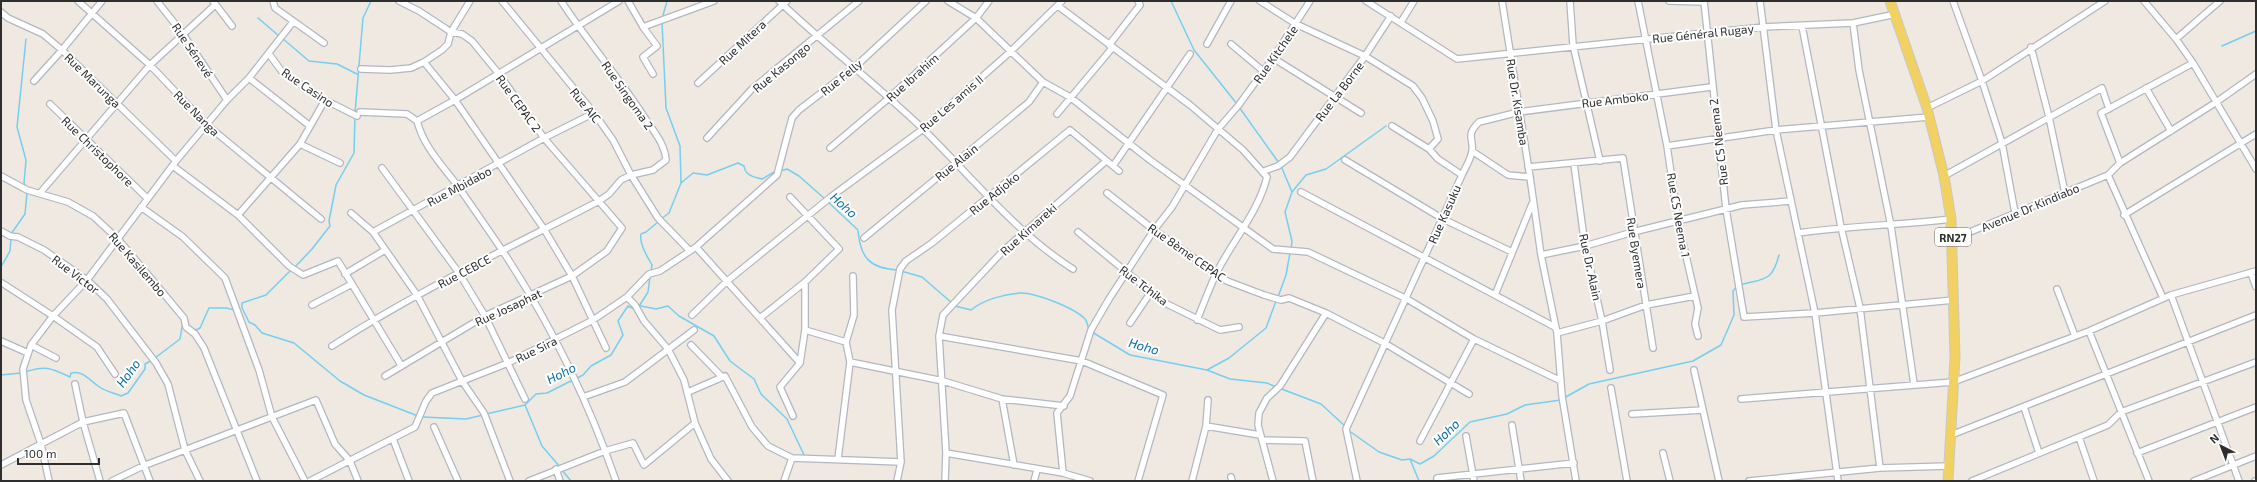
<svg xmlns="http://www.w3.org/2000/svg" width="2257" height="482" font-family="'Exo 2',sans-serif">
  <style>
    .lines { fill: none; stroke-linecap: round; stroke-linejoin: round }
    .stream { stroke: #75cff0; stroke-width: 1.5 }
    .minor-casing { stroke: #b4b7c1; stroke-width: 8 }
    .primary-casing { stroke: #c9c9c9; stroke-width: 11 }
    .minor { stroke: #fff; stroke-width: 5.5 }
    .primary { stroke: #f2d163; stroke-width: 9 }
    .labels { text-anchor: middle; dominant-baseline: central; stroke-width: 4; stroke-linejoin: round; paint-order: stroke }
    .shield { fill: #fff; stroke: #6d6d6d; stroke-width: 1 }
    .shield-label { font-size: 11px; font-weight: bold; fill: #2e2e2e }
    .street-label { font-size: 12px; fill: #2e2e2e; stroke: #fff }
    .water-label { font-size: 13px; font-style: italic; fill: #0d6fa3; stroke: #fff }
  </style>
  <rect width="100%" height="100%" fill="#efe9e1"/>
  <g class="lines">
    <!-- stream -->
    <path class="stream" d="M1171,1L1194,50L1237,104
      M258,18L279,36
      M662,19L667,1
      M662,22L666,108L680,146L681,183
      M282,38L309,61L337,64L357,74
      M2222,46L2256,31
      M1239,107L1279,163
      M355,113L363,18L371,1
      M1281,166L1292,192
      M780,171L787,169L799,176L825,199
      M26,187L24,183L26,160L17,127L26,39
      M828,202L858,230C860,257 869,268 897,270
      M661,219L669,213L681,183L693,173L707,175L738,163L744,166C745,175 753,177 762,179L776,171
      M11,234L25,214L27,193
      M1291,249L1292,241L1285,212L1292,192L1306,175L1326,169L1386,126
      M1,267L10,251L11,238
      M295,267L312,249L330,226L329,221L336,185L354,153L355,117
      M651,271L652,265C647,256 639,244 641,234L646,232L658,222
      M901,271L922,277L952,303
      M1740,285C1765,278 1772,282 1779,255
      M1278,297L1286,275L1290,253
      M641,306L656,309L668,306L679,316L714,336L730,361L754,379L761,394L787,419L805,457
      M955,306L971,310C983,300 1004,294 1020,293C1034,292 1075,308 1085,319C1087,321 1088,327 1089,330
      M242,308L249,322L255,325L262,333L294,343L340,381L364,395L418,416
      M242,308V303L266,295L292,269
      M638,308L648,292L650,277
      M191,328L196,330L200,328L209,308H226L235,310
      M1092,332L1130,355L1207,370L1230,379L1267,383L1276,387
      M155,358L180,339L182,327L184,326
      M1207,370L1229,358L1266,328L1276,301
      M25,372C45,365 51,368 70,377L71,373C83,370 89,380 98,386C104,391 114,393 121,396L128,393L145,369V364L152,360
      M1,375L21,373
      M1279,388L1321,404L1346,427
      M1564,398L1589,384L1693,361L1721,345L1734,315L1733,291L1737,286
      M525,405L542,446L560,467
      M486,414L525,405L536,394L547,393L583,375L591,366L611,355L623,335L618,321L628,306L634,309
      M422,417L466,419L483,415
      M1348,430L1379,452L1402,460L1410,459L1420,464L1434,456L1470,422L1507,414L1525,405L1561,400
      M1410,459L1419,481
      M562,470L571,481"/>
    <!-- minor casing -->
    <g class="minor-casing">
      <path id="minor" d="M78,1L150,65L207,125L321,219
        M157,1L183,34L227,100
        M213,1L232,26
        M273,1L275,8L324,43
        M502,1L594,113L613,140L631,175L658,218L690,251
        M628,1L643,27L657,46L643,57L653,74
        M779,1C825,45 876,84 922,128C970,175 1016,233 1073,269
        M948,1L976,18L1043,82L1070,97L1150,160L1273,249L1308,252L1407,299L1474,339L1561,381
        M1260,1L1296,24L1365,56L1413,86L1422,98L1433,121L1438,139L1429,149
        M1366,1L1457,59L1763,27L1853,23L1896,14
        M1502,1L1530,177L1541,255L1557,333L1562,396L1576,481
        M1570,1L1573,45L1600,161
        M1638,1L1667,146L1678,221L1698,308L1695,324L1698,336
        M1669,1L1704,2
        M1704,1L1726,209L1744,317L1815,313L1954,300
        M1760,1L1776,130L1815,313L1838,481
        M1953,1L1982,81L2002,143L2015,213
        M2144,1L2176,39L2193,63L2256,169
        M1058,6L1190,105L1243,150L1267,177C1258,213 1232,241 1216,274C1209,289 1203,305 1197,320
        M1,12L8,18L43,34L62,50L176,161
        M1401,22L1414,1
        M1853,23L1859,70L1891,226L1914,384
        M1802,26L1841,227L1860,308L1880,468
        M643,27L714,1
        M2176,39L2220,1
        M1207,44L1231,1
        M1231,44L1263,71
        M1109,45L1140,5L1138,1
        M2031,47L2049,117L2065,193
        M269,54L283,73L325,100L357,116
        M1273,58L1361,113
        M424,62L455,100L544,229L572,276L606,348
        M361,69L390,70L411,68L424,62L442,50L448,44L451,32L470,1
        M249,78L310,126
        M34,81L62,50L102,1
        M698,83L787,1
        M2146,88L2171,131
        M50,104L147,198
        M1927,108L1982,81L2105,1
        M360,112L407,114L417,121
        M1057,114L1113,47
        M417,121C424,147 441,164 457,185C472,206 487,228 502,250C549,321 588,400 616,481
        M417,121L455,100L619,1
        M1392,126L1429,149L1438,159L1462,175
        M707,138L752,89L859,1
        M300,144L340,163
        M1667,146L1776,130L1929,117
        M830,148L889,98L976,18L989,1
        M1472,151L1508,175L1530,177
        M1345,160L1443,219L1512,252
        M2120,163L2101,113L2193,63
        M1574,164L1585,246L1602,321L1610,370
        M173,166L238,215L289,266L303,275L338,261L401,365
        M1113,166L1190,54
        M1528,167L1623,158L1653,348
        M382,168L459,273L485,316L525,399
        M1264,171L1278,166L1290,157L1365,56L1391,16
        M2108,175L2163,298
        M1,176L27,190L68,202L93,216L118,239L184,318L186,327L195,334L204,348L257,481
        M1944,176L2102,88L2109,109
        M1301,192L1555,327
        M40,193L150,65L215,5
        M1107,193L1154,230L1227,281L1264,295L1281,300L1289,298L1326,313
        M141,207L183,237L225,278L259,370L272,417L305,481
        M351,213L373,232L417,295L462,381L484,413L510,481
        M238,215L300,144L325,100
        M2124,215L2256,134
        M1,231L10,236L18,237L44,250L87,280L107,299L156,363L168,384L185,450L200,481
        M373,232L544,138L594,113
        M1078,232L1163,302L1220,330L1239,327
        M1798,233C1849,226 1900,225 1951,219
        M864,238L1029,102L1043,82
        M1953,239L2108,175L2120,163L2215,103L2256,74
        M696,247L800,363
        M1541,255L1585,246L1633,232L1742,205L1791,201
        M2251,273L2256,287
        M345,274L385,250
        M853,276L854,315L846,342L850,362L943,381L1002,399L1064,406
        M2,283L53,316L97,347L115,374
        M2057,289L2075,336
        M1495,295L1532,204
        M2171,295L2239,481
        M627,297L635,305L644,321L668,349L684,380L695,423L711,459L728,481
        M312,305L352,284
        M692,315L726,282L832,196L923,129L1010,52L1062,1
        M760,318L805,282L839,249L790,197
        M1130,323L1151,292
        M805,330L846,342
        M2089,331L2149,481
        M1557,333L1602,321L1646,305L1695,296
        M939,336L1082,361L1163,395L1138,481
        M1,341L28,353
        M31,345L56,358
        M691,345L722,377
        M332,346C417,291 509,248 599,201L609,194L621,180L631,175L653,170L666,160C665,145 655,133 647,121C621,80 588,42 561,1
        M1694,370L1719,481
        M385,376L485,316L572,276L607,251L622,228L544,138L499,74L472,41L462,34L451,32L419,11L399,1
        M75,384L83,422L100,481
        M1611,388L1627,481
        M688,392L725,376L752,427L768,446L792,458L901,462
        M583,397L625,382L694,330
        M1002,399L1014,465
        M1741,399L1953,382L2089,331L2171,295L2256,271
        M2024,407L2039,453
        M1632,414L1703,410
        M793,416L780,387L800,363L805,330V282
        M1512,425L1521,481
        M1206,426L1260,435
        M434,427L458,481
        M1951,435L2256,315
        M1466,436L1474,481
        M2079,437L2094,481
        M393,439L409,481
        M1262,440L1305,441L1313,481
        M1420,441L1474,339
        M946,453L1063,473L1090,481
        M1663,453L1670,481
        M2137,453L2256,407
        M838,459L850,362
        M1,465L83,422L124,413L150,481
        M556,469L560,481
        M1063,473L1057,413L1070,396L1091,330L1109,299L1154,230L1172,207L1218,129L1238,106L1273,58L1310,1
        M1231,477L1232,481
        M49,481L41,444L26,400L23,369L31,345L53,316L87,280L176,161L227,100L249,78L293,22
        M112,481L143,466L316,400L335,444L350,461L358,481
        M310,481L415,427L426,401L432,393L508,363L593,320L627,297L649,274L660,271L696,247L777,175L792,118L799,110L855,67L926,1
        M529,481L605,451L633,443L644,465L695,423
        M784,481L792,458
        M897,481L901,462L892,310L900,269L906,261L932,243L1070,130L1119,171
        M945,481L946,453L939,336L943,315L1004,250L1106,161
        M1034,481L1037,470
        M1192,481L1206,426L1208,400
        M1273,481L1258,425L1259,413L1267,398L1280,386L1326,313L1386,344L1469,394
        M1357,481L1346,429L1462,175C1465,168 1471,159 1472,151C1474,138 1465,136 1479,122L1519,112L1711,87
        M1437,481V478L1574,463
        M1749,481L1880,468L1949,466
        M1972,481L2108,425L2121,412L2256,362
        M2194,481L2256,456
        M2255,481H2256"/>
    </g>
    <!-- primary casing -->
    <g class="primary-casing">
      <path id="primary" d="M1890,1L1927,108L1944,176L1951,219L1955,357L1948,481"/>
    </g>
    <!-- minor -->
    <use href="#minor" class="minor"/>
    <!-- primary -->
    <use href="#primary" class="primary"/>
  </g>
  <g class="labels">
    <!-- shield labels -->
    <rect class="shield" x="1935" y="228" width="36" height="18" rx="3"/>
    <g class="shield-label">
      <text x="1953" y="237">RN27</text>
    </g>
    <!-- street labels -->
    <g class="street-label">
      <text transform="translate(1703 33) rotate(-6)">Rue Général Rugay</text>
      <text transform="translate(742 42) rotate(-43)">Rue Mitera</text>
      <text transform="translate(193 50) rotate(56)">Rue Sénevé</text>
      <text transform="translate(1275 54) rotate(-55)">Rue Kitchele</text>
      <text transform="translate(781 67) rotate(-40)">Rue Kasongo</text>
      <text transform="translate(841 77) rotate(-39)">Rue Felly</text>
      <text transform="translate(912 77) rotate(-42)">Rue Ibrahim</text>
      <text transform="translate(93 80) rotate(44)">Rue Marunga</text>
      <text transform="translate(308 87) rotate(34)">Rue Casino</text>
      <text transform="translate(1339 91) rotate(-53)">Rue La Borne</text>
      <text transform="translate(628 95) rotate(55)">Rue Singoma 2</text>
      <text transform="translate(1615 99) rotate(-7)">Rue Amboko</text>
      <text transform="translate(1518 102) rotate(81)">Rue Dr. Kisamba</text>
      <text transform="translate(519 103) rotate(54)">Rue CEPAC 2</text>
      <text transform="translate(951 103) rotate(-41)">Rue Les amis II</text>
      <text transform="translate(586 105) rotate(51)">Rue AIC</text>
      <text transform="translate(197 113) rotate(45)">Rue Nanga</text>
      <text transform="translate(1718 142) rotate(-97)">Rue CS Neema 2</text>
      <text transform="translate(98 151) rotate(44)">Rue Christophore</text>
      <text transform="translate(956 162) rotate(-39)">Rue Alain</text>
      <text transform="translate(459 186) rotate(-28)">Rue Mbidabo</text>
      <text transform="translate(994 193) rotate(-39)">Rue Adjoko</text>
      <text transform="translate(2030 207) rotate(-23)">Avenue Dr Kindiabo</text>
      <text transform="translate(1444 214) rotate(-66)">Rue Kasuku</text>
      <text transform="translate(1679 215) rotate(80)">Rue CS Neema 1</text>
      <text transform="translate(1028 229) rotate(-42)">Rue Kimareki</text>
      <text transform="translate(1187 252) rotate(35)">Rue 8ème CEPAC</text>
      <text transform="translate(1637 253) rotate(81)">Rue Byemera</text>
      <text transform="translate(138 264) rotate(49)">Rue Kasilembo</text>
      <text transform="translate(1591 267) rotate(78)">Rue Dr. Alain</text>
      <text transform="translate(464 271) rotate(-28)">Rue CEBCE</text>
      <text transform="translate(76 274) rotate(37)">Rue Victor</text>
      <text transform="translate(1144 285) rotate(37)">Rue Tchika</text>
      <text transform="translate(508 307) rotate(-25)">Rue Josaphat</text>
      <text transform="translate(536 349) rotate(-26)">Rue Sira</text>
    </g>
    <!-- water labels -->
    <g class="water-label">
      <text transform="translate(844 205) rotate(42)">Hoho</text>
      <text transform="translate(1144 346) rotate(16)">Hoho</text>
      <text transform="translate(128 373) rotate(-54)">Hoho</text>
      <text transform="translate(561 373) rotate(-27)">Hoho</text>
      <text transform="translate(1446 432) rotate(-44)">Hoho</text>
    </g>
  </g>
  <!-- border -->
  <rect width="2257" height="482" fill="none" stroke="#2e2e2e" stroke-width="4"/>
  <!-- north arrow -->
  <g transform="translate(2221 446) rotate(318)" stroke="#ffffff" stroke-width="3" paint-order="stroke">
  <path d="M0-3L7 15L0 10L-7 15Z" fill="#2e2e2e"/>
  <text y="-6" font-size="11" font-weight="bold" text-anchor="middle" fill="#2e2e2e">N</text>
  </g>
  <!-- scale -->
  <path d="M18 458v6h81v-6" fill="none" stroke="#2e2e2e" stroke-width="2"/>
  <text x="24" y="458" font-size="12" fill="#2e2e2e" stroke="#ffffff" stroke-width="3" paint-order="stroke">100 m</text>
</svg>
